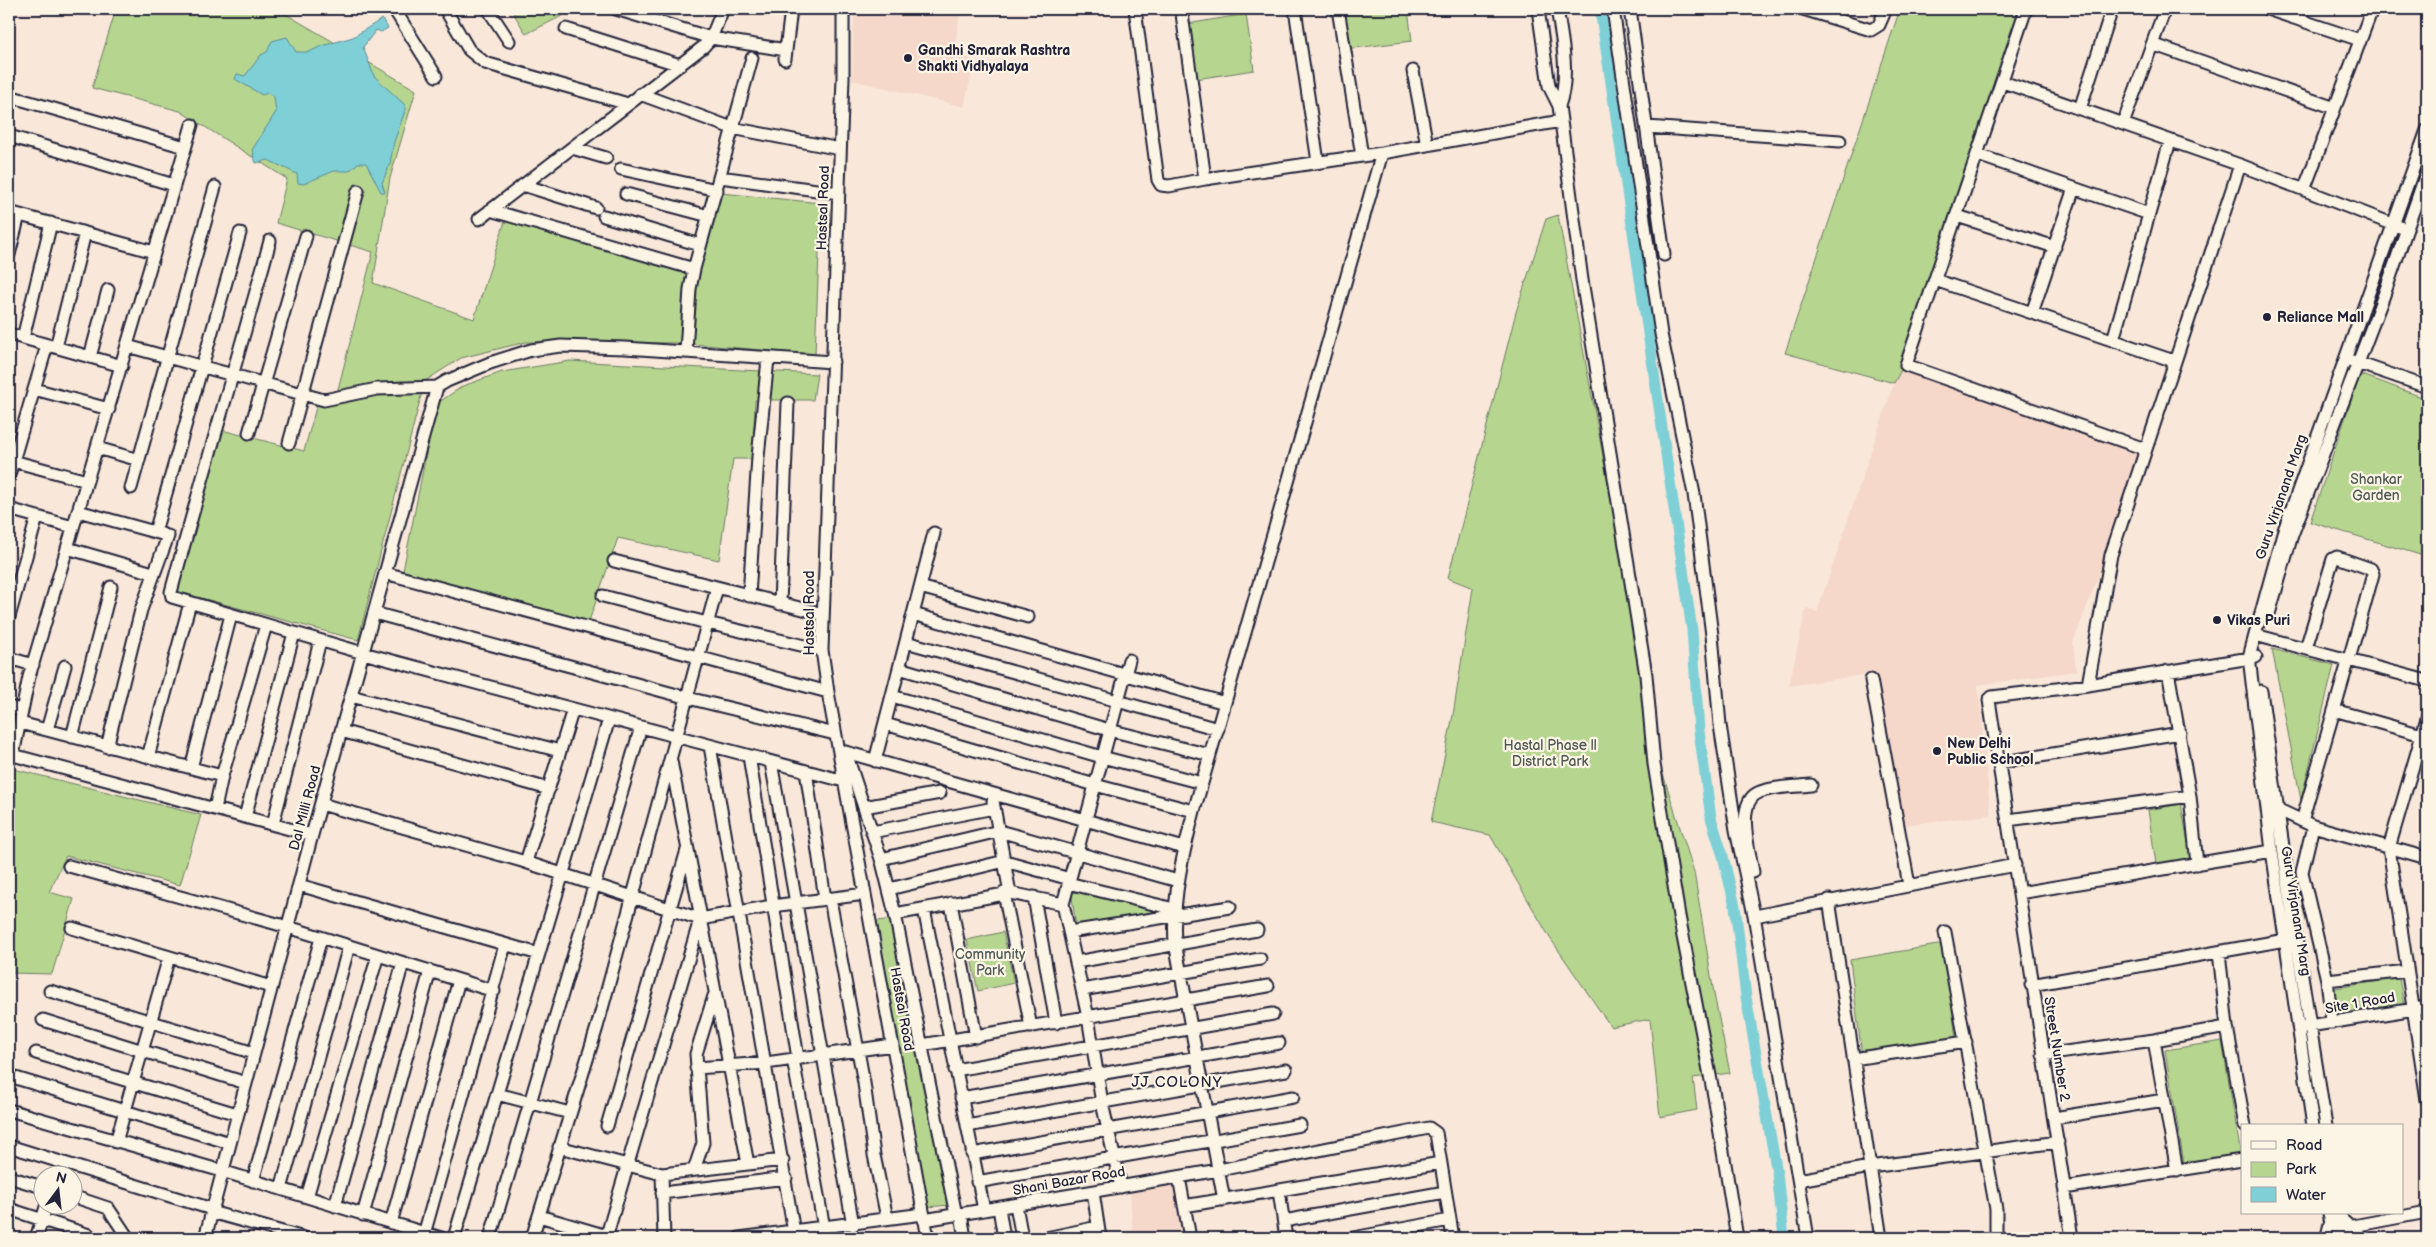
<svg xmlns="http://www.w3.org/2000/svg" width="2436" height="1247" font-family="'Balsamiq Sans',sans-serif">
  <style>
    .built { fill: #f5d8ca }
    .green { fill: #b6d58f; stroke: #6c7c65 }
    .water { fill: #7ed0d6; stroke: #598a98 }
    .lines { fill: none; stroke-linecap: round; stroke-linejoin: round }
    .canal { stroke: #7ed0d6; stroke-width: 11 }
    .minor-casing { stroke: #22223b; stroke-width: 15 }
    .major-casing { stroke: #22223b; stroke-width: 18 }
    .minor { stroke: #fcf5e5; stroke-width: 11 }
    .major { stroke: #fcf5e5; stroke-width: 14 }
    .poi-dot { fill: #22223b; stroke: #fcf5e5; stroke-width: 2 }
    .labels { text-anchor: middle; dominant-baseline: central; stroke-width: 4.5; stroke-linejoin: round; paint-order: stroke }
    .poi-label { font-size: 14px; font-weight: bold; fill: #22223b; stroke: #fcf5e5; text-anchor: start }
    .street-label { font-size: 14px; fill: #22223b; stroke: #fcf5e5 }
    .park-label { font-size: 14px; fill: #4e5854; stroke: #fcf5e5 }
    .neighbourhood-label { font-size: 15px; letter-spacing: 1px; fill: #22223b; stroke: #fcf5e5 }
  </style>
  <rect width="100%" height="100%" fill="#f9e8d9"/>
  <filter id="ink" filterUnits="userSpaceOnUse"><feTurbulence type="fractalNoise" baseFrequency=".02" numOctaves="2"/><feDisplacementMap in="SourceGraphic" scale="10" xChannelSelector="R" yChannelSelector="G"/><feConvolveMatrix kernelMatrix="1 2 1 2 8 2 1 2 1" color-interpolation-filters="sRGB"/></filter>
  <g filter="url(#ink)">
    <!-- built -->
    <path class="built" d="M854,9H961L953,55L975,60L964,107L852,80Z
      M1901,370L2139,451L2097,580L2073,643L2076,671L1978,685L1991,815L1903,825L1876,673L1789,686L1806,608L1817,612L1894,383Z
      M1173,1185L1184,1238H1133L1130,1192Z"/>
    <!-- green -->
    <path class="green" d="M116,9H277L416,90L390,178L373,283L474,319L506,218L690,268L711,192L821,203L815,355L682,343L526,342L461,358L425,381L358,640L175,591L214,428L304,451L320,393L336,397L373,252L276,223L287,179L180,111L92,88Z
      M511,9H576L526,34Z
      M1341,9H1408L1412,41L1346,49Z
      M1900,9H2024L1901,370L1894,383L1785,353Z
      M1246,14L1254,70L1196,79L1187,24Z
      M1558,215L1636,632L1644,714L1694,872L1714,994L1730,1073L1693,1078L1697,1110L1660,1117L1650,1019L1611,1027L1550,938L1490,835L1431,822L1453,715L1473,588L1448,578L1516,312L1546,219Z
      M570,361L817,374L813,400H755L753,459H733L719,560L618,538L588,624L402,576L436,404L463,386L502,372Z
      M2360,374L2427,399V557L2310,522Z
      M2272,649L2334,665L2301,800Z
      M9,768L201,815L180,885L66,856L49,892L74,899L52,974L9,973Z
      M2181,804L2191,859L2156,864L2148,810Z
      M1071,889L1160,912L1076,928Z
      M897,919L950,1205L927,1207L876,921Z
      M1003,932L1014,983L978,991L967,940Z
      M1943,944L1957,1045L1862,1056L1850,960Z
      M2399,978L2404,1006L2333,1016L2329,989Z
      M2222,1041L2241,1155L2184,1164L2165,1050Z"/>
    <!-- water -->
    <path class="water" d="M382,19L388,28L381,32L376,30L363,47L374,76L405,105V111L394,142L390,164L382,183L385,192H381L366,163H358L349,171H334L303,184L298,183L297,174L268,160L256,163L253,155L254,152L252,150L276,112L274,97L268,93L262,95L235,79L237,74L245,76L261,55L267,52L272,41L287,37L296,52H309L322,46L353,37Z"/>
    <g class="lines">
      <!-- canal -->
      <path class="canal" d="M1600,9L1692,630L1699,731L1711,818L1723,856L1735,906L1746,997L1777,1173L1784,1238"/>
      <!-- minor casing -->
      <g class="minor-casing">
        <path id="minor" d="M394,9L436,76
          M445,9L469,50L485,63L628,104
          M488,9L509,41
          M616,9L711,38L786,50
          M843,9V78L822,650L828,692L928,1238
          M1135,9L1158,180L1161,185L1169,186L1205,179L1382,153
          M1295,9L1318,162
          M1338,9L1362,156
          M1538,9L1549,86L1559,106
          M1557,9C1562,39 1570,76 1559,106L1582,280L1646,675L1654,764L1679,916L1714,1096L1737,1238
          M1613,9L1661,334L1694,494L1712,635L1720,725L1736,830L1754,915L1808,1238
          M1630,9L1664,255
          M1803,9L1871,30L1879,25L1886,9
          M2026,9L1906,365L2145,449
          M2267,9L2360,40
          M1182,14L1205,179
          M566,29L680,65
          M2152,44L2335,108
          M785,59L791,9
          M1413,71L1427,145
          M2003,82L2240,165L2400,227
          M640,94L732,128L840,149
          M9,96L185,147
          M2080,109L2112,9
          M2123,124L2165,9
          M1647,127L1840,141
          M9,136L174,185
          M572,148L606,158
          M1978,155L2149,214
          M621,169L717,190
          M720,177L839,193
          M523,185L596,208
          M2304,190L2372,9
          M626,194L709,216
          M490,210L694,269
          M9,212L154,252
          M604,216L700,245
          M1957,216L2055,247
          M479,219L703,47L711,38L723,9
          M270,241C238,358 203,474 171,592L172,597L363,653L844,781
          M9,255L19,215
          M1935,280L2174,361
          M2032,313L2074,188
          M9,334L122,366
          M23,338L51,223
          M2113,340L2170,141
          M127,346L324,400L377,389L437,387L447,381L490,363L531,350L561,346L625,348L833,362
          M56,347L85,233
          M686,351L690,289L694,269L752,58
          M90,357L108,290
          M2352,361L2427,387
          M34,389L109,409
          M249,433L306,236
          M289,443L358,191
          M97,448L139,460
          M13,461L87,481
          M9,475L47,345
          M131,488L215,187
          M9,509L73,527
          M78,511L162,534
          M155,532L240,233
          M67,548L153,573
          M614,561L823,614
          M385,573L828,692
          M920,587L1028,617
          M603,596L707,623L822,650
          M749,596L758,457L768,359
          M780,604L788,403
          M374,613L692,699L835,734
          M913,614L1225,703
          M2269,614L2292,535L2384,295L2427,171
          M9,617L37,517
          M2255,635L2427,681
          M906,642L1218,729
          M9,658L33,665
          M899,668L1109,730L1210,755
          M2168,671L2190,796L2197,864
          M1871,680L1909,885
          M2088,685L2111,555L2240,165
          M2261,691L2296,938L2326,1126
          M351,696L560,751
          M892,696L1102,757L1202,783
          M9,707L22,710
          M2334,710L2422,735
          M2427,718L2389,848L2427,1100
          M20,723L222,776
          M885,724L1095,785L1194,811
          M47,730L65,666
          M341,731L549,789
          M72,737L111,587
          M710,746L795,1238
          M107,747L141,610L168,536
          M842,751L1184,848
          M846,753L882,862L895,914L956,1215
          M9,754L312,835
          M13,755L29,677L192,125
          M749,756L798,1058
          M148,757L190,603
          M671,761L748,1164
          M875,761L934,533
          M771,762L853,1225
          M1998,763L2180,733
          M191,768L231,615
          M806,771L825,899
          M993,801L1010,893
          M321,804L522,861L700,919L772,906L865,894
          M864,807L940,793
          M215,809L222,776L266,625
          M2277,809L2313,826L2427,858
          M245,817L294,633
          M2008,820L2190,796
          M2302,821L2364,607L2373,574L2371,569L2337,557L2333,559L2306,648
          M273,824L320,641
          M2313,826L2302,872L2327,980L2332,1023
          M872,832L994,808
          M881,859L999,831L1178,881
          M526,862L573,709
          M69,866L288,927L494,991
          M1753,872C1750,853 1734,801 1760,792C1775,786 1795,787 1811,785
          M1068,883L1174,909
          M299,885L539,954
          M889,889L1005,861L1070,879
          M1004,893L1031,1027
          M2019,893L2272,851
          M1034,897L1056,1023
          M830,899L864,1083L874,1155L887,1218
          M1829,900L1881,1238
          M951,903L976,1037
          M924,909L984,1210
          M895,914L1010,893L1063,904
          M1760,915L2015,865
          M72,928L271,987
          M1069,932L1230,907
          M1945,932L1996,1209V1238
          M2219,952L2227,1027L2245,1126
          M1076,962L1257,930
          M2327,980L2407,971
          M2031,985L2291,939
          M1082,990L1260,959
          M50,991L254,1053
          M43,1020L246,1083
          M2303,1027L2427,1007
          M2154,1040L2177,1171
          M922,1045L1268,986
          M36,1053L237,1114
          M2043,1055L2154,1040L2227,1027
          M793,1059L824,1228
          M1853,1059L1966,1042
          M696,1068L766,1063L893,1045
          M955,1070L1273,1014
          M9,1076L230,1143
          M497,1094L570,1113
          M961,1098L1279,1043
          M9,1110L222,1171L441,1238
          M2054,1118L2164,1100
          M607,1126L687,850
          M967,1126L1286,1070
          M2313,1126L2272,851L2249,657L2283,533L2427,130
          M116,1142L169,957
          M9,1146L212,1209
          M559,1147L662,1174L783,1160
          M972,1154L1293,1097
          M694,1170L703,1143L696,1054L714,996
          M662,1174L664,1238
          M9,1177L42,1187
          M1179,1177L1190,1238
          M1804,1179L1870,1167L2058,1142
          M253,1181L321,938
          M977,1182L1300,1125
          M1121,1187L1102,1103L1088,1017L1063,904L1129,660
          M2064,1188L2242,1160
          M281,1189L349,946
          M1279,1191L1286,1238
          M1093,1192L1100,1238
          M662,1193L786,1178
          M72,1196L108,1208L128,1238
          M307,1197L378,955
          M1224,1200L1175,943C1172,898 1183,854 1194,811L1382,153L1561,121
          M1016,1205L1022,1238
          M335,1206L403,963
          M1184,1206L1441,1163
          M999,1208L1004,1238
          M9,1209L89,1235
          M211,1212L304,1238
          M2329,1213L2333,1234
          M2340,1213L2344,1238
          M961,1214L965,1238
          M363,1215L430,971
          M539,1216L607,1236
          M924,1220L1219,1170L1429,1128L1436,1133L1453,1238
          M1284,1221L1445,1192
          M391,1223L459,980
          M2348,1227L2427,1212
          M36,1238L47,1204
          M205,1238L312,835L437,387
          M423,1238L505,945
          M454,1238L609,719
          M490,1238L641,727
          M532,1238L597,1027L717,588
          M606,1238L699,923
          M739,1238L923,1214
          M1046,1238L1098,1227
          M1353,1238L1450,1220
          M2072,1238L1989,700L1992,697L2088,685L2256,657"/>
      </g>
      <!-- major casing -->
      <g class="major-casing">
        <path id="major" d="M2341,1220L2361,1238
          M2328,1238L2331,1226"/>
      </g>
      <!-- minor -->
      <use href="#minor" class="minor"/>
      <!-- major -->
      <use href="#major" class="major"/>
    </g>
  </g>
  <!-- markers -->
  <g class="poi-dot">
    <circle cx="908" cy="58" r="5"/>
    <circle cx="2267" cy="317" r="5"/>
    <circle cx="2217" cy="620" r="5"/>
    <circle cx="1937" cy="751" r="5"/>
  </g>
  <g class="labels">
    <!-- poi labels -->
    <g class="poi-label">
      <text x="918" y="50">Gandhi Smarak Rashtra<tspan x="918" dy="16">Shakti Vidhyalaya</tspan></text>
      <text x="2277" y="317">Reliance Mall</text>
      <text x="2227" y="620">Vikas Puri</text>
      <text x="1947" y="743">New Delhi<tspan x="1947" dy="16">Public School</tspan></text>
    </g>
    <!-- street labels -->
    <g class="street-label">
      <text transform="translate(823 208) rotate(-88)">Hastsal Road</text>
      <text transform="translate(2281 497) rotate(-71)">Guru Virjanand Marg</text>
      <text transform="translate(809 613) rotate(-90)">Hastsal Road</text>
      <text transform="translate(305 808) rotate(-75)">Dal Milli Road</text>
      <text transform="translate(2296 911) rotate(81)">Guru Virjanand Marg</text>
      <text transform="translate(2360 1003) rotate(-10)">Site 1 Road</text>
      <text transform="translate(902 1009) rotate(80)">Hastsal Road</text>
      <text transform="translate(2057 1049) rotate(81)">Street Number 2</text>
      <text transform="translate(1069 1181) rotate(-10)">Shani Bazar Road</text>
    </g>
    <!-- park labels -->
    <g class="park-label">
      <text x="2376" y="479">Shankar<tspan x="2376" dy="16">Garden</tspan></text>
      <text x="1550" y="745">Hastal Phase ||<tspan x="1550" dy="16">District Park</tspan></text>
      <text x="990" y="954">Community<tspan x="990" dy="16">Park</tspan></text>
    </g>
    <!-- neighbourhood labels -->
    <g class="neighbourhood-label">
      <text x="1177" y="1082">JJ COLONY</text>
    </g>
  </g>
  <!-- margin -->
  <rect width="2436" height="1247" fill="none" stroke="#fcf5e5" stroke-width="30"/>
  <rect x="15" y="15" width="2406" height="1217" fill="none" stroke="#22223b" stroke-width="2" filter="url(#ink)"/>
  <!-- legend -->
  <rect x="2241" y="1124" width="162" height="90" fill="#fcf5e5" stroke="#a5a1a1"/>
  <rect x="2251" y="1141" width="25" height="8" fill="#fcf5e5" stroke="#a5a1a1"/>
  <text x="2286" y="1150" font-size="15" fill="#22223b">Road</text>
  <rect x="2251" y="1162" width="25" height="15" fill="#b6d58f" stroke="#a5a1a1"/>
  <text x="2286" y="1174" font-size="15" fill="#22223b">Park</text>
  <rect x="2251" y="1187" width="25" height="15" fill="#7ed0d6" stroke="#a5a1a1"/>
  <text x="2286" y="1200" font-size="15" fill="#22223b">Water</text>
  <!-- north arrow -->
  <g transform="translate(58 1190) rotate(15)"><circle r="24" fill="#fcf5e5" stroke="#a5a1a1"/>
  <path d="M0-4L9 19L0 12L-9 19Z" fill="#22223b"/>
  <text y="-8" font-size="14" font-weight="bold" text-anchor="middle" fill="#22223b">N</text>
  </g>
</svg>
